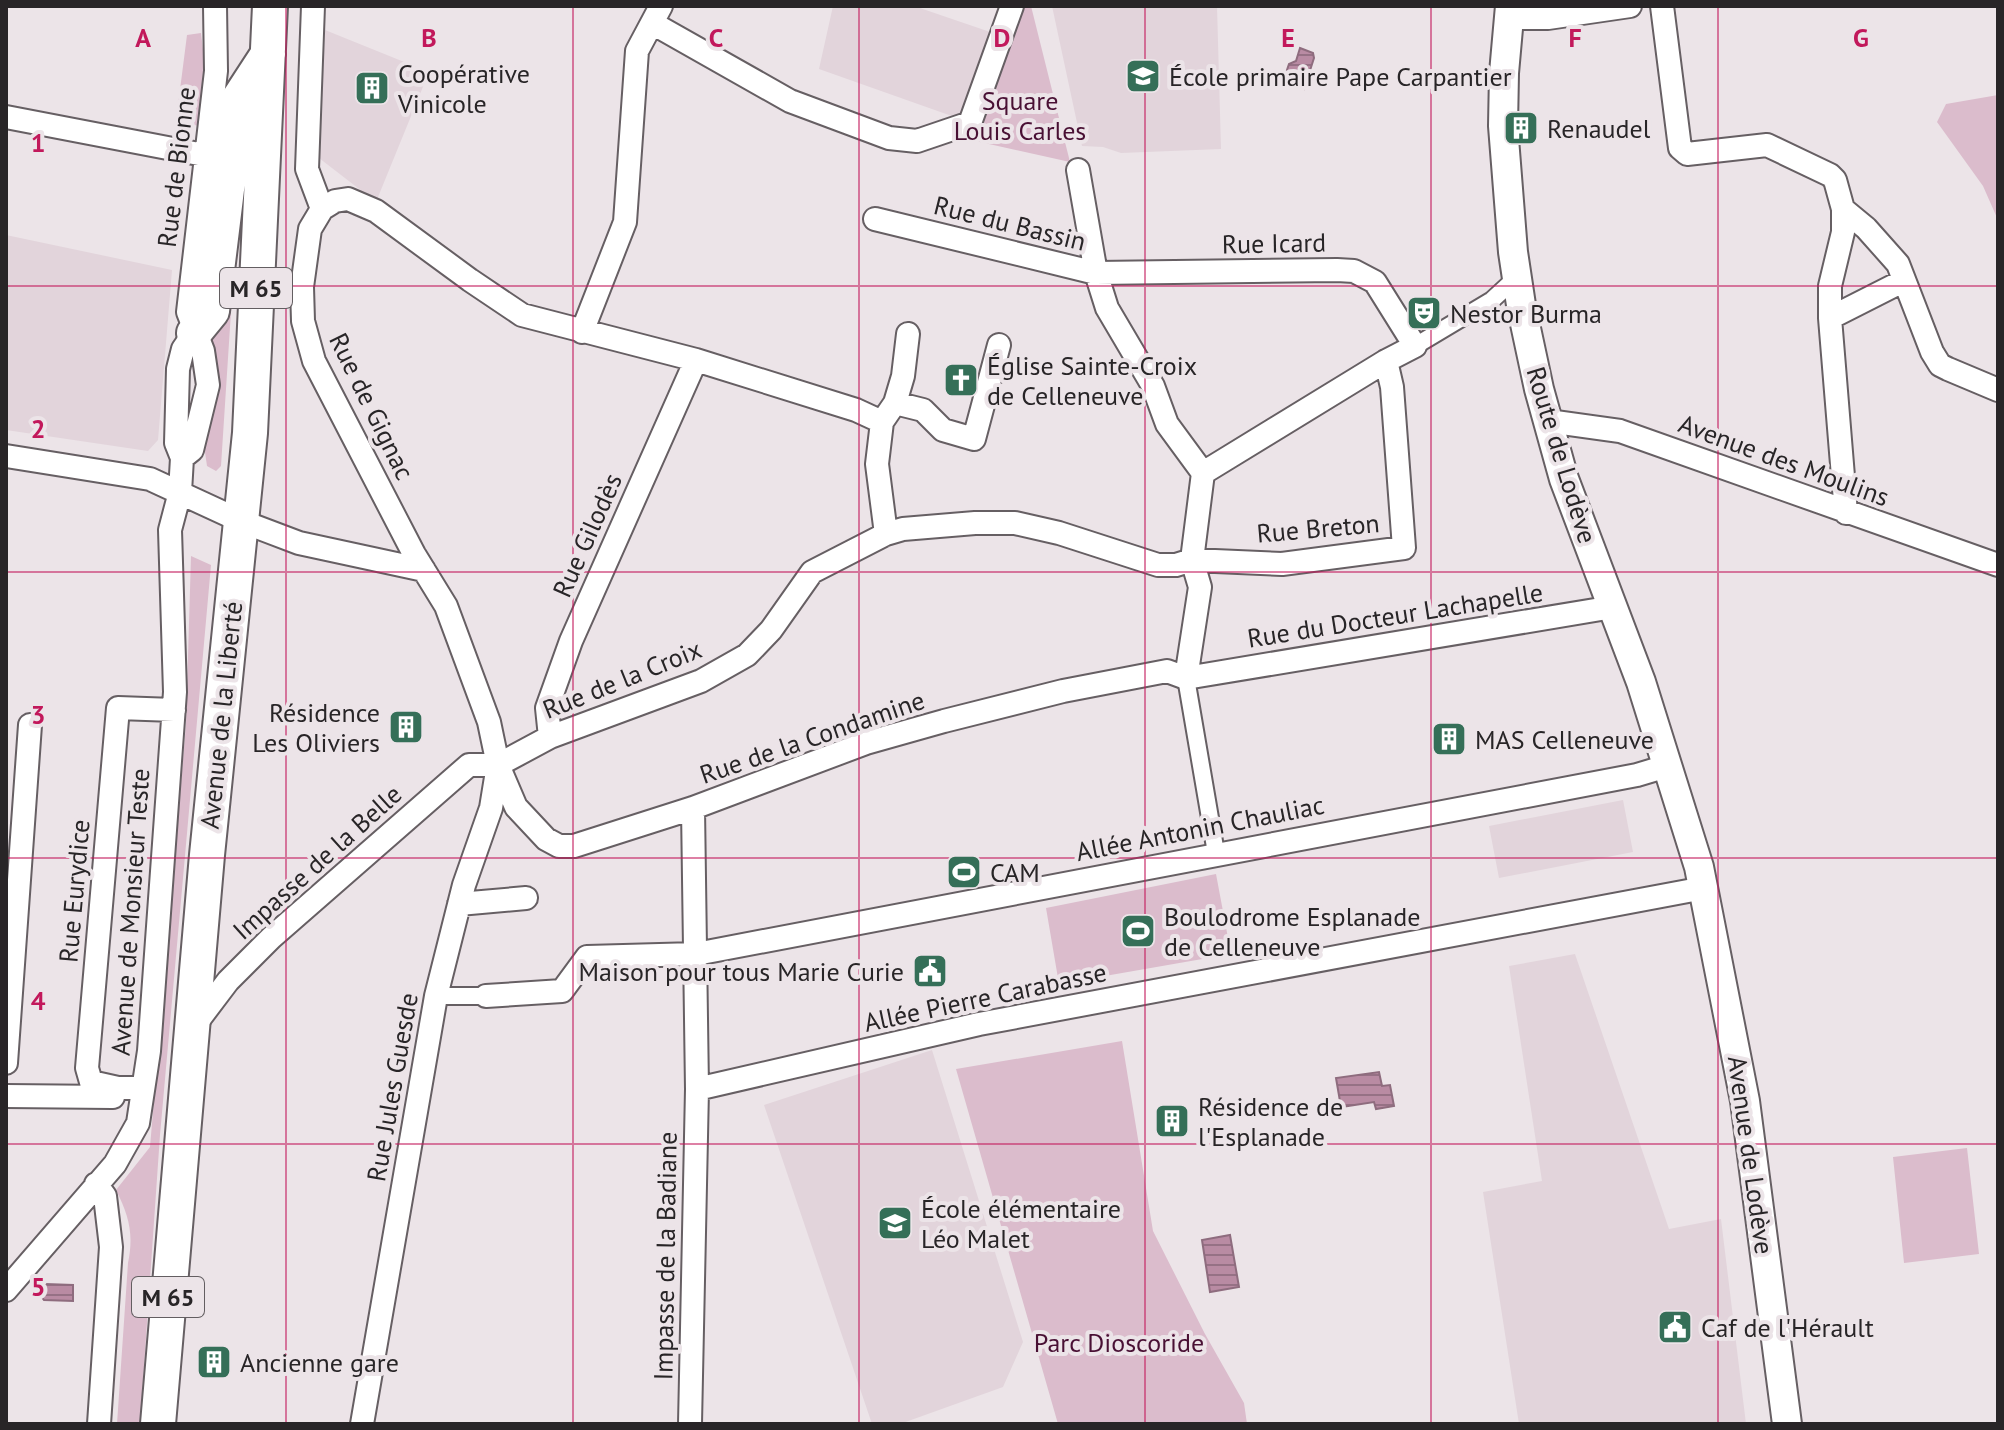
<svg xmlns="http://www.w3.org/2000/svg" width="2004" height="1430" font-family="'PT Sans',sans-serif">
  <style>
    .built { fill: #e2d4db }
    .green { fill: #dbbccc }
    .water { fill: url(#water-rules); stroke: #8e6c7e; stroke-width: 2 }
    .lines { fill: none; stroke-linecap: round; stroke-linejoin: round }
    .pedestrian-casing { stroke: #665f63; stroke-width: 20 }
    .minor-casing { stroke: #665f63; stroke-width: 26 }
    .tertiary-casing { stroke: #665f63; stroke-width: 32 }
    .primary-casing { stroke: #665f63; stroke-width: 38 }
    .pedestrian { stroke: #fff; stroke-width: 16 }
    .minor { stroke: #fff; stroke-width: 22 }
    .tertiary { stroke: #fff; stroke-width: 28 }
    .primary { stroke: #fff; stroke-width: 34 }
    .grid { fill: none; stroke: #c2185b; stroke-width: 2; stroke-opacity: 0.55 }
    .labels { text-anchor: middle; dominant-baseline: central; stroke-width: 8; stroke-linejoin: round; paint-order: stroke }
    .shield { fill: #ece4e8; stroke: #635e61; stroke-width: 2 }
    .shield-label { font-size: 24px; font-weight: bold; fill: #282527 }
    .poi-label { font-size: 26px; fill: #282527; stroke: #ece4e8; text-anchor: start }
    .park-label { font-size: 26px; fill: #491034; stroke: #ece4e8 }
    .street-label { font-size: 26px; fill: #282527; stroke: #ece4e8 }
    .grid-label { font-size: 26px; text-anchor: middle; font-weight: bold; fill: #c2185b; stroke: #ece4e8; stroke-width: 8; stroke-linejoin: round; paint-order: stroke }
  </style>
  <defs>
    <pattern id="water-rules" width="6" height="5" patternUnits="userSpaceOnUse" patternTransform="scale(2)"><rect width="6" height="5" fill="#b98ba3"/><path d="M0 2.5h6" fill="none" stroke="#967185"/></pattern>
  </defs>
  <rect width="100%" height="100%" fill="#ece4e8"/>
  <!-- built -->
  <path class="built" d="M833,6H914L996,34L963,120L819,69Z
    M1052,6H1217L1221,149L1121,153L1103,147L1082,146Z
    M325,30L429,72L376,202L319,158Z
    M6,235L172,270L158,440L148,451L6,430Z
    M1623,800L1633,852L1499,878L1489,826Z
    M1575,954L1669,1229L1721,1219L1746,1424H1519L1483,1192L1542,1181L1509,966Z
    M932,1050L1023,1342L1003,1387L900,1424H872L764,1105Z"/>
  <!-- green -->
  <path class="green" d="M1023,6H1031L1070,162L971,140Z
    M201,33L204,58L199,126L176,121L187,35Z
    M1998,95V220L1983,186L1937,122L1946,104Z
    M238,204L221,466L216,471L207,466C193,379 220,289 238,204Z
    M191,556L211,565L160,1135L140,1424H117L128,1263C134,1234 129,1216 116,1190L150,1147L186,724Z
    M1216,874L1231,954L1059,984L1046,908Z
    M1122,1041L1153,1231L1205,1334L1244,1403L1247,1424H1058L956,1069Z
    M1967,1148L1979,1254L1904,1263L1893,1157Z"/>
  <!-- water -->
  <path class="water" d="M1300,48L1313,53L1314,58L1304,89L1288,83L1285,76L1289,64L1296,61Z
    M1379,1072L1382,1086L1390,1085L1394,1106L1376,1109L1374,1102L1341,1107L1336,1078Z
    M1230,1235L1239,1287L1210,1292L1202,1240Z
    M45,1284L73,1285V1301L44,1300L41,1296Z"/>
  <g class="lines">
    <!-- pedestrian casing -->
    <g class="pedestrian-casing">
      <path id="pedestrian" d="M1415,346L1492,300L1517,277
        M1186,678L1216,853
        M436,996H486"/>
    </g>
    <!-- minor casing -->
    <g class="minor-casing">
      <path id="minor" d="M313,6L307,169L322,209
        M1662,6L1680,148L1687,154L1767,145L1830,175L1835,180L1843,209V232L1830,286V318L1846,513
        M1509,18H1548L1630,6
        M652,23L790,101L889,138L917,141L970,123L1012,6
        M6,117L204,155
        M1078,170L1096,273L1107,308L1153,386L1167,424L1203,473
        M1843,209L1866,228L1898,264L1932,352L1940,365L1948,369L1998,390
        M875,219L1096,273L1337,270L1354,271L1375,282L1415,346L1386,361L1203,473
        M1830,318L1903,281
        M582,332L625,222L637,51L661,6
        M895,403L923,410L943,430L974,439L999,345
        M1548,421L1620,431L1998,565
        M882,422L856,410L696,360L522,315L470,280L376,211L348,199L335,201L322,209L310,229L302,287L303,321L314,361L414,554L446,606L489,722L498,765L516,807L546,839L559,846H574L693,808L866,743L944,721L1063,691L1167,671L1186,678L1613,607
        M6,456L150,479L241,521L299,543L424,570
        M182,458L192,450L208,385L203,351L188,312L216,71L215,6
        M886,534L877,464L882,422L895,403L903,376L908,334
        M1186,678L1200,587L1192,560L1203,473
        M550,737L547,708L571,641L696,360
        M459,904L526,898
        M486,996L562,991L587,957L696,954L1637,775L1667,766
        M194,1026L228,981L271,938L469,765H498L550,737L701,681L747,655L771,630L812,572L886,534L903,529L975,523H1015L1059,533L1158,565H1176L1192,560L1282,564L1404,548L1392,387L1386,361
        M6,1063L30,725
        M143,1088H118L91,1082L87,1068L118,708L174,710
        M697,1089L979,1024L1704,888
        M6,1096L113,1097
        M96,1184L105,1196L111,1247L99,1424
        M6,1290L115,1164L138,1123L149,1051L175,692L170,530L180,492L182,458L176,443L178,369L183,349L194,333
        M362,1424L436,996L464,885L491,808L498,765
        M690,1424L697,1089L693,808"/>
    </g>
    <!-- tertiary casing -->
    <g class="tertiary-casing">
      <path id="tertiary" d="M1510,6L1504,73L1503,126L1513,252L1521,305L1539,389L1564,479L1641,682L1699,867L1745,1101L1787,1424"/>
    </g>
    <!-- primary casing -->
    <g class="primary-casing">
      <path id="primary" d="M194,333L212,311L238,100L268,54
        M158,1424L207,855L250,433L270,6"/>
    </g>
    <!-- pedestrian -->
    <use href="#pedestrian" class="pedestrian"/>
    <!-- minor -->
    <use href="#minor" class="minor"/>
    <!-- tertiary -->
    <use href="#tertiary" class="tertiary"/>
    <!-- primary -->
    <use href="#primary" class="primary"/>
  </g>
  <!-- grid -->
  <path class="grid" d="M286,6V1424M573,6V1424M859,6V1424M1145,6V1424M1431,6V1424M1718,6V1424M6,286H1998M6,572H1998M6,858H1998M6,1144H1998"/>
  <!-- icons -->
  <defs>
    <g id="school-square" transform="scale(1.8)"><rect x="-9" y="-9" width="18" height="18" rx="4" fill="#356f58" stroke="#ece4e8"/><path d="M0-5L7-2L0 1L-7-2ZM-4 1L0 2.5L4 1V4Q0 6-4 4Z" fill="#fff"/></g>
    <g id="building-square" transform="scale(1.8)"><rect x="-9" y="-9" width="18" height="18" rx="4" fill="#356f58" stroke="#ece4e8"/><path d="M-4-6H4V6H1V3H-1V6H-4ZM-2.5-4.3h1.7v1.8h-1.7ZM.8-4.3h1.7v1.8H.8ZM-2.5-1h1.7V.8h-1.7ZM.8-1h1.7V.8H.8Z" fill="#fff"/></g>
    <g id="theatre-square" transform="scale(1.8)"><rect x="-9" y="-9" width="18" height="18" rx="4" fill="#356f58" stroke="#ece4e8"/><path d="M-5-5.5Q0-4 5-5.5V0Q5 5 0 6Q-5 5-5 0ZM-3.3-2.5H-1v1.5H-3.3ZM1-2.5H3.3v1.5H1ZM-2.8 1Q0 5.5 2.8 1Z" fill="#fff"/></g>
    <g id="church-square" transform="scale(1.8)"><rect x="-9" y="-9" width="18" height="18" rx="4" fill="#356f58" stroke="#ece4e8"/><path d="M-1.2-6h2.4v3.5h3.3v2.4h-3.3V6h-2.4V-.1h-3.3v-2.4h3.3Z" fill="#fff"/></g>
    <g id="stadium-square" transform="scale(1.8)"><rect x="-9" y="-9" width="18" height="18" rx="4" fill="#356f58" stroke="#ece4e8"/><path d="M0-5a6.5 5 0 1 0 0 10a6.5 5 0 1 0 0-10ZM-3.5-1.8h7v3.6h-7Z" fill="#fff"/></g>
    <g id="civic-square" transform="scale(1.8)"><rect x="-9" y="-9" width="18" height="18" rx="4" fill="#356f58" stroke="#ece4e8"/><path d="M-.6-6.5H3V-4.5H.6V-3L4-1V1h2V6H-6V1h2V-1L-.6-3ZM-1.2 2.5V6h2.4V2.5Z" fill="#fff"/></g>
  </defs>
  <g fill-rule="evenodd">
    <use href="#school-square" x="1143" y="76"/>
    <use href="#building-square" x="372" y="88"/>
    <use href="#building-square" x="1521" y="128"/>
    <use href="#theatre-square" x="1424" y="313"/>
    <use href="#church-square" x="961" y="380"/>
    <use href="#building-square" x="406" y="727"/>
    <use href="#building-square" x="1449" y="739"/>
    <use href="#stadium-square" x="964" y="872"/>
    <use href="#stadium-square" x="1138" y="931"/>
    <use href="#civic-square" x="930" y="971"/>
    <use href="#building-square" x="1172" y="1121"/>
    <use href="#school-square" x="895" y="1223"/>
    <use href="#civic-square" x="1675" y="1327"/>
    <use href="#building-square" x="214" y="1362"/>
  </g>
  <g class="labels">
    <!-- shield labels -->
    <g class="shield">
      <rect x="220" y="268" width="72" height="40" rx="6"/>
      <rect x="132" y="1277" width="72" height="40" rx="6"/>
    </g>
    <g class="shield-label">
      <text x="256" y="288">M 65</text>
      <text x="168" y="1297">M 65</text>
    </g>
    <!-- poi labels -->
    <g class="poi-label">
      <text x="398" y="73">Coopérative<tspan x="398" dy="30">Vinicole</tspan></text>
      <text x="1169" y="76">École primaire Pape Carpantier</text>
      <text x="1547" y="128">Renaudel</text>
      <text x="1450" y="313">Nestor Burma</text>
      <text x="987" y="365">Église Sainte-Croix<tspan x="987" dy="30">de Celleneuve</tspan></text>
      <text x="380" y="712" text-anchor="end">Résidence<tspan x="380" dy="30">Les Oliviers</tspan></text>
      <text x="1475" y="739">MAS Celleneuve</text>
      <text x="990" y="872">CAM</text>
      <text x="1164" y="916">Boulodrome Esplanade<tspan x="1164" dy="30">de Celleneuve</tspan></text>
      <text x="904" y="971" text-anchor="end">Maison pour tous Marie Curie</text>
      <text x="1198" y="1106">Résidence de<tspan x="1198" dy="30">l'Esplanade</tspan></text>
      <text x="921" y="1208">École élémentaire<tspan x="921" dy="30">Léo Malet</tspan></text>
      <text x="1701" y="1327">Caf de l'Hérault</text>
      <text x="240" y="1362">Ancienne gare</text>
    </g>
    <!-- park labels -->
    <g class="park-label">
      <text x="1020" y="100">Square<tspan x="1020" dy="30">Louis Carles</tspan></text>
      <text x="1119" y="1342">Parc Dioscoride</text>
    </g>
    <!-- street labels -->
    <g class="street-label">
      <text transform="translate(176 167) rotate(-83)">Rue de Bionne</text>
      <text transform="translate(1010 223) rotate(14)">Rue du Bassin</text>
      <text transform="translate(1274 243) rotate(-1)">Rue Icard</text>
      <text transform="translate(372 406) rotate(64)">Rue de Gignac</text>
      <text transform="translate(1562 455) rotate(73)">Route de Lodève</text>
      <text transform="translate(1784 460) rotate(20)">Avenue des Moulins</text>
      <text transform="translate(1318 528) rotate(-5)">Rue Breton</text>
      <text transform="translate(587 535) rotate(-66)">Rue Gilodès</text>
      <text transform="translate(1395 615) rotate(-9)">Rue du Docteur Lachapelle</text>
      <text transform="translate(622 679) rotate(-22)">Rue de la Croix</text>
      <text transform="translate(221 715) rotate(-84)">Avenue de la Liberté</text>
      <text transform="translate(812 737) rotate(-19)">Rue de la Condamine</text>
      <text transform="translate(1200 828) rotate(-11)">Allée Antonin Chauliac</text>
      <text transform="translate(317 862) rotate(-42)">Impasse de la Belle</text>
      <text transform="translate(74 891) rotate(-85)">Rue Eurydice</text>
      <text transform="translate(130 912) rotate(-86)">Avenue de Monsieur Teste</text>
      <text transform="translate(985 997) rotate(-12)">Allée Pierre Carabasse</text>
      <text transform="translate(392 1087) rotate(-80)">Rue Jules Guesde</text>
      <text transform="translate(1751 1155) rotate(82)">Avenue de Lodève</text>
      <text transform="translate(665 1256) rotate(-89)">Impasse de la Badiane</text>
    </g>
  </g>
  <g class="grid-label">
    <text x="143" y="47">A</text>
    <text x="429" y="47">B</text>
    <text x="716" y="47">C</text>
    <text x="1002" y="47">D</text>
    <text x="1288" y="47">E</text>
    <text x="1575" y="47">F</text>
    <text x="1861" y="47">G</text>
    <text x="38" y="152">1</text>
    <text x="38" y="438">2</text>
    <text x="38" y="724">3</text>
    <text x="38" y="1010">4</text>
    <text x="38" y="1296">5</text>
  </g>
  <!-- border -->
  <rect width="2004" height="1430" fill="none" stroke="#282527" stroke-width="16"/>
</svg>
